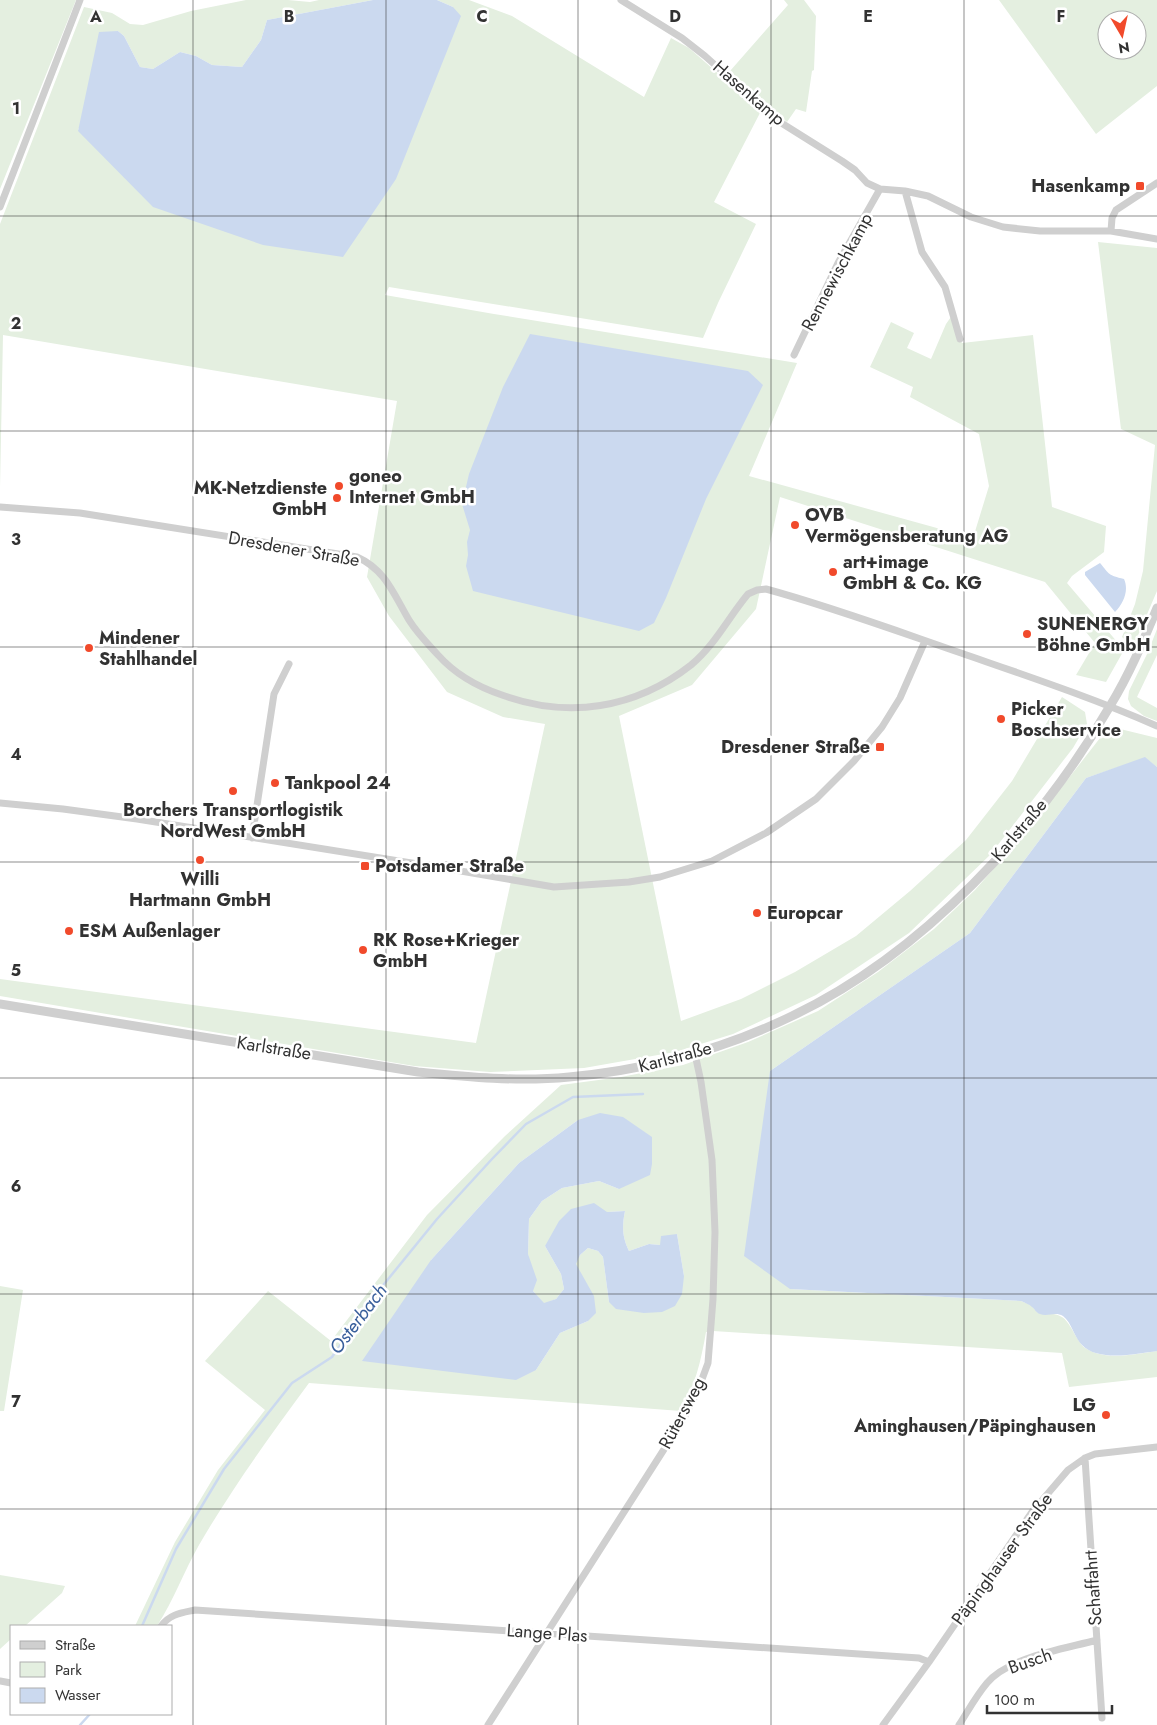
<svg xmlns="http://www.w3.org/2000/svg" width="1157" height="1725" font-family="Jost,sans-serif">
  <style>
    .green { fill: #e4efe0; fill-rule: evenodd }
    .water { fill: #cbd9ef }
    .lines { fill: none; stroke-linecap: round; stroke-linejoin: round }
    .stream { stroke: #cbd9ef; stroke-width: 2.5 }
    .minor { stroke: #cfcfcf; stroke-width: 7 }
    .tertiary { stroke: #cfcfcf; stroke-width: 9 }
    .grid { fill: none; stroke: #323232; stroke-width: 1; stroke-opacity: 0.55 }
    .poi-dot { fill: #f14a2b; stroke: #fff; stroke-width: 2 }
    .labels { text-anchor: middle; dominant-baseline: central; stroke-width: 5; stroke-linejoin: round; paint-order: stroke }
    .street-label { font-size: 18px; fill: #323232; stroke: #fff }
    .poi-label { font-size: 18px; font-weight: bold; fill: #323232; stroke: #fff; text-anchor: start }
    .water-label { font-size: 19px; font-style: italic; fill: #395f9b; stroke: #fff }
    .grid-label { font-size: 16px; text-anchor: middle; font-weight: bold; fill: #323232; stroke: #fff; stroke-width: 5; stroke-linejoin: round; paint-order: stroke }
  </style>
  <rect width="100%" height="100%" fill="#fff"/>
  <!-- green -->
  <path class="green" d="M0,0H76L0,189Z
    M246,0H288L310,2L319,0H373L267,20L261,40L242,67L212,65L196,56L180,52L153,69L140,67L124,36L118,31L78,130L453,7L437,0H469L512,16L644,97L671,38L689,48L761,111L714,202L756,224L718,303L703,338L389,287L385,295L494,314L797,363L749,476L973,538L989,486L979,434L910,397L913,387L870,367L891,322L914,333L907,348L931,359L946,324L953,314L962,343L1033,335L1052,507L1106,526L1104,552L1072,576L1067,583L1124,650L1106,682L1076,675L1095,643L1045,582L780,497L756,609L692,685L619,716L681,1021L741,999L795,972L856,936L910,891L966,840L1012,781L1062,697L1085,712L1087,724L1073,748L990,855L909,933L816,995L733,1034L675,1052L584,1068L490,1072L414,1066L0,996V979L476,1043L545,724L503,717L447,692L389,616L367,577L397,401L3,335L0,488V224L84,7L112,13L130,24L143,25L191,11Z
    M784,0H804L816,16L814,70L812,71L806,112L796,109L787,122L730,71L788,5Z
    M999,0H1157V86L1096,134ZM1107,20H1137V50H1107Z
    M1098,242L1157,248V591L1133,647L1122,637L1135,604L1143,571L1155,445L1121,429Z
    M1157,629V655L1137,697L1157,708V721L1144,716L1131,706L1128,699L1129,691L1148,652Z
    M1112,727L1157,738V767L1145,758L1086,778L970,933L770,1071L790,1289L1021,1301L1031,1305L1038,1313C1064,1314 1064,1315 1077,1338C1080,1342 1082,1347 1087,1349C1107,1361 1135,1354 1157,1351V1377L1069,1387L1062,1353L713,1331L706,1332C701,1361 695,1386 681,1411L309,1383C270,1436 232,1488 199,1545C184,1571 174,1600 157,1626H135L175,1542L218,1470L265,1410L205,1361L268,1291L331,1341L427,1215L505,1136L561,1085L621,1077L683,1065L748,1042L818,1011L878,972L934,929L975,890L1033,824L1107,729ZM578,1120L619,1189L599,1181L562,1188L542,1201L529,1219L528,1254L533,1291L544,1304L556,1299L564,1289L561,1274L545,1246L607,1212L625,1211C622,1226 622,1237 629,1251L649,1244L660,1245L677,1234L684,1276L609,1302L603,1257L598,1251L588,1248L580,1255L575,1264L588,1321L560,1333L536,1370L431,1260L519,1163Z
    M0,1286L23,1290L4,1411H0Z
    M0,1575L65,1586L62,1593L25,1626H11V1639L0,1649Z"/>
  <!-- water -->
  <path class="water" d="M373,0H437L453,7L461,16L396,179L343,257L263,245L153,207L78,131L99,32L118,31L124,36L140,67L153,69L180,52L196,56L212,65L242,67L261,40L267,20Z
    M530,334L748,371L763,385L706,499L666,598L654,623L639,631L473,591L466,566L468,555L467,542L470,530L462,504L469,474L503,387Z
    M1100,563C1110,575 1108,575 1124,579C1129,590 1124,603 1115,612L1085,575V572Z
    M1145,757L1157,767V1351C1136,1354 1098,1362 1082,1345C1074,1337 1072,1323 1063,1316C1055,1311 1048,1317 1040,1314C1036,1313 1035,1309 1032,1307C1029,1304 1025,1303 1021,1301L790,1289L744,1256L770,1071L970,933L1086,778Z
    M600,1113L623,1117L652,1137V1164L650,1175L619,1189L599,1181L562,1188L542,1201L529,1219L528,1254L537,1280L533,1291L544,1303L556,1299L564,1289L561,1274L545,1246L559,1221L571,1209L594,1203L607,1212L625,1211C622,1226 622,1237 629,1251L649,1244L660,1245L661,1236L677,1234L684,1276L682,1294L675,1306L662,1312L644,1313L616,1309L609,1302L603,1257L598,1251L588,1248L580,1255L576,1264L594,1296L596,1313L588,1321L560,1333L536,1370L516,1380L362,1361L431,1260L519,1163L578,1120Z"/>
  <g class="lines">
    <!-- stream -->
    <path class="stream" d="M142,1626L176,1549L224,1469L292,1383L332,1357L376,1294L437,1219L492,1159L526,1124L573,1097L643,1094
      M80,1725L90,1714"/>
    <!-- minor -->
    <path class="minor" d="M621,0L682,38L705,56L764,109L783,124L842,161L855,170L867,183L880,189L905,191L928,196L971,217L1003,227L1040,231H1111L1157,239
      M905,191L922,252L945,287L960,339
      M0,207L80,0
      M1111,231L1112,218L1116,210L1157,183
      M794,355L838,263L880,189
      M0,507L80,513L357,557C386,570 394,595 409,620C417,633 428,644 438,655C455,674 478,687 502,695C568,719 635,709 691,665C715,645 728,618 748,594L757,590L766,589C832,607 897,631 961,653C1027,676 1093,698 1157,726
      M0,803L63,809L137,819L449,869L554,887L629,882L660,877L712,861L766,833L816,799L854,761L882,727L900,698L925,641
      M252,838L274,694L289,664
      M1085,1458L1102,1718
      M161,1626C170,1614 181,1613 195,1610L919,1658L929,1662
      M0,1681L11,1683
      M488,1725L684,1418L698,1390L708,1363L713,1299L715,1232L712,1160L701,1082L695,1054
      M883,1725L929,1662L1032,1512L1068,1470L1085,1458L1095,1454L1157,1447
      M959,1725C968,1711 976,1696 987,1683C1009,1657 1064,1649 1097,1640"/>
    <!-- tertiary -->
    <path class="tertiary" d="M0,1004L418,1072C468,1077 518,1082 569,1077C646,1070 722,1050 792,1016C921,955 1039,829 1110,706C1129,675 1143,642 1157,608"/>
  </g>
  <!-- grid -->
  <path class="grid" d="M193,0V1725M386,0V1725M578,0V1725M771,0V1725M964,0V1725M0,216H1157M0,431H1157M0,647H1157M0,862H1157M0,1078H1157M0,1294H1157M0,1509H1157"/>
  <!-- markers -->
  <g class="poi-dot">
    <rect x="1135" y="181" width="10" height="10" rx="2.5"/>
    <circle cx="339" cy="486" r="5"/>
    <circle cx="337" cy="498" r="5"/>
    <circle cx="795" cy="525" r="5"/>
    <circle cx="833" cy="572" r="5"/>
    <circle cx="1027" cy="634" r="5"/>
    <circle cx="89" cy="648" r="5"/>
    <circle cx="1001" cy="719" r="5"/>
    <rect x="875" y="742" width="10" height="10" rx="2.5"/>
    <circle cx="275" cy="783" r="5"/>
    <circle cx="233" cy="791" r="5"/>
    <circle cx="200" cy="860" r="5"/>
    <rect x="360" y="861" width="10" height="10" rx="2.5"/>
    <circle cx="757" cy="913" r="5"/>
    <circle cx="69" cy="931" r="5"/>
    <circle cx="363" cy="950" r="5"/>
    <circle cx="1106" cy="1415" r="5"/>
  </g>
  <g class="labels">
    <!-- street labels -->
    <g class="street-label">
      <text transform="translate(749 93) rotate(41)">Hasenkamp</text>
      <text transform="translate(837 272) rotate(-62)">Rennewischkamp</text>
      <text transform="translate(294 549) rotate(10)">Dresdener Straße</text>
      <text transform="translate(1019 830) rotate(-50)">Karlstraße</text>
      <text transform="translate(274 1048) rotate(9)">Karlstraße</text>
      <text transform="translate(675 1057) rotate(-15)">Karlstraße</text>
      <text transform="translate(682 1413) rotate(-62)">Rütersweg</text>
      <text transform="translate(1002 1559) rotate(-54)">Päpinghauser Straße</text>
      <text transform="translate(1093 1588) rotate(-94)">Schaffahrt</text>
      <text transform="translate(547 1633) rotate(4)">Lange Plas</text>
      <text transform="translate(1030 1661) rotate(-19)">Busch</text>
    </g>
    <!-- poi labels -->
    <g class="poi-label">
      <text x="1130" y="186" text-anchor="end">Hasenkamp</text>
      <text x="349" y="476">goneo<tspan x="349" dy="21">Internet GmbH</tspan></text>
      <text x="327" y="488" text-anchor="end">MK-Netzdienste<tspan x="327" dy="21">GmbH</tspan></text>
      <text x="805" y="515">OVB<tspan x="805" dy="21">Vermögensberatung AG</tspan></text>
      <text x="843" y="562">art+image<tspan x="843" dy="21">GmbH &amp; Co. KG</tspan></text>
      <text x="1037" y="624">SUNENERGY<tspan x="1037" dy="21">Böhne GmbH</tspan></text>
      <text x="99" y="638">Mindener<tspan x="99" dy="21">Stahlhandel</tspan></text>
      <text x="1011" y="709">Picker<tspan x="1011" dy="21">Boschservice</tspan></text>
      <text x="870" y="747" text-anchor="end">Dresdener Straße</text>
      <text x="285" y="783">Tankpool 24</text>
      <text x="233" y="810" text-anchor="middle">Borchers Transportlogistik<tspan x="233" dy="21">NordWest GmbH</tspan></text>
      <text x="375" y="866">Potsdamer Straße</text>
      <text x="200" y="879" text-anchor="middle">Willi<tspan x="200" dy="21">Hartmann GmbH</tspan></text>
      <text x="767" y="913">Europcar</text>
      <text x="79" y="931">ESM Außenlager</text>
      <text x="373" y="940">RK Rose+Krieger<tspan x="373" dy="21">GmbH</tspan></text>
      <text x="1096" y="1405" text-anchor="end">LG<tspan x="1096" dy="21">Aminghausen/Päpinghausen</tspan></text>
    </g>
    <!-- water labels -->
    <g class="water-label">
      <text transform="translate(358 1319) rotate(-53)">Osterbach</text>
    </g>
  </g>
  <g class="grid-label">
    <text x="96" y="22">A</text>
    <text x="289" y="22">B</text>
    <text x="482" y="22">C</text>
    <text x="675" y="22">D</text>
    <text x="868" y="22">E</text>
    <text x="1061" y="22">F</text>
    <text x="16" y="114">1</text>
    <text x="16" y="329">2</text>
    <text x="16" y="545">3</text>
    <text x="16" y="760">4</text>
    <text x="16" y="976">5</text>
    <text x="16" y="1192">6</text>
    <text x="16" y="1407">7</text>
  </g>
  <!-- legend -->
  <rect x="10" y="1625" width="162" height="90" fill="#ffffff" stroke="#adadad"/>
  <rect x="20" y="1641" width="25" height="8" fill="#cfcfcf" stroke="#adadad"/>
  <text x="55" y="1650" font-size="15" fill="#323232">Straße</text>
  <rect x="20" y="1662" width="25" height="15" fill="#e4efe0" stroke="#adadad"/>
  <text x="55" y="1675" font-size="15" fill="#323232">Park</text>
  <rect x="20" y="1688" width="25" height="15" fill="#cbd9ef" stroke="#adadad"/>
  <text x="55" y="1700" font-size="15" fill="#323232">Wasser</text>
  <!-- north arrow -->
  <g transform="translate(1122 35) rotate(171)"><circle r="24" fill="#ffffff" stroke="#adadad"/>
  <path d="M0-4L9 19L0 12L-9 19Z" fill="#f14a2b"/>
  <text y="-8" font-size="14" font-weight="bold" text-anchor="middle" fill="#323232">N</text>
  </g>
  <!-- scale -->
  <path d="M987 1705v8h125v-8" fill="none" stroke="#323232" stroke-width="2.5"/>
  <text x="994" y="1705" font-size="15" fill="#323232" stroke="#ffffff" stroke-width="4" paint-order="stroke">100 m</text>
</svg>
